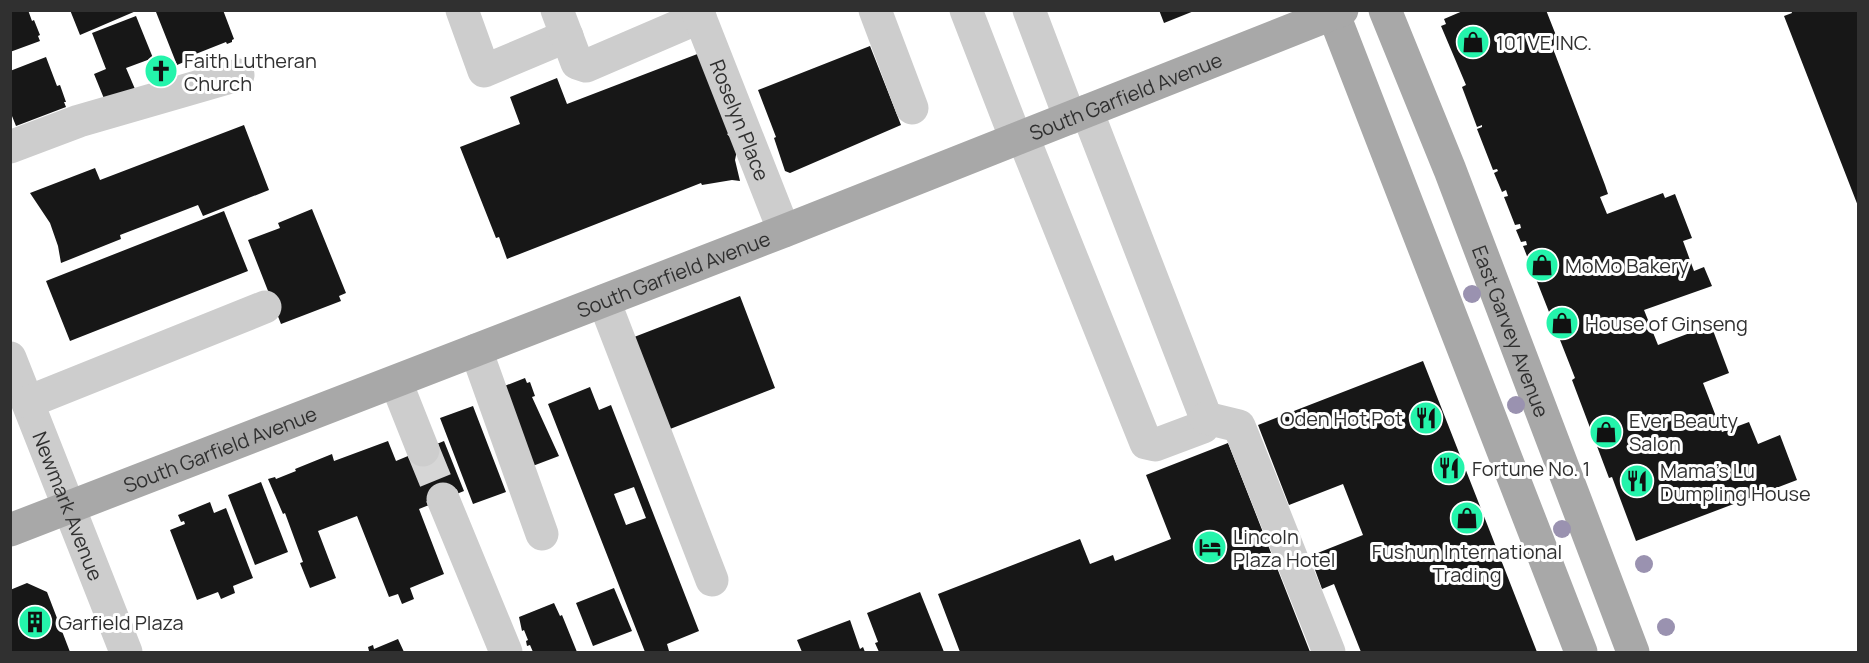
<svg xmlns="http://www.w3.org/2000/svg" width="1869" height="663" font-family="Manrope,sans-serif">
  <style>
    .building { fill: #171717; fill-rule: evenodd }
    .lines { fill: none; stroke-linecap: round; stroke-linejoin: round }
    .minor-tunnel { stroke: #d6d6d6; stroke-width: 33; stroke-dasharray: 33 16; stroke-linecap: butt }
    .minor { stroke: #cdcdcd; stroke-width: 33 }
    .major { stroke: #a8a8a8; stroke-width: 33 }
    .tree { fill: #9a92b0 }
    .labels { text-anchor: middle; dominant-baseline: central; stroke-width: 6; stroke-linejoin: round; paint-order: stroke }
    .poi-label { font-size: 20px; fill: #303030; stroke: #fff; text-anchor: start }
    .street-label { font-size: 20px; fill: #303030; stroke: #fff }
  </style>
  <rect width="100%" height="100%" fill="#fff"/>
  <!-- building -->
  <path class="building" d="M10,10H28L32,21L34,20L40,35L38,36L40,41L10,52Z
    M70,10H136V11L80,35Z
    M159,10H223L234,39L232,40V42L227,44L226,42L183,59L184,62L177,65L156,12Z
    M1159,10H1194V11L1164,23Z
    M1465,10H1546L1559,43L1552,46L1605,185L1608,194L1600,197L1607,214L1663,193L1665,198L1675,194L1692,238L1683,241L1694,271L1704,267L1712,286L1644,310L1658,345L1711,325L1729,373L1703,383L1722,432L1749,422L1758,444L1780,435L1797,480L1636,541L1612,477L1609,478L1572,380L1575,378L1523,246L1527,245L1526,241L1521,242L1516,230L1521,228L1520,224L1515,225L1504,197L1508,196L1506,190L1502,192L1494,173L1498,171L1497,169L1493,170L1477,129L1482,127V125L1477,127L1462,87L1466,85L1441,26L1446,24L1444,19Z
    M1791,10H1858V206L1784,16L1792,13Z
    M136,16L153,58L126,68L135,89L105,101L94,74L106,69L92,33Z
    M870,46L901,125L790,173L785,171L774,138L776,137L758,90Z
    M700,53L731,132L727,134L733,140L737,150L735,160L740,181L732,180L702,185L701,183L507,259L499,237L496,238L460,147L520,124L510,97L557,78L567,104Z
    M46,57L57,86L60,85L66,102H64L66,107L16,126L10,111V71Z
    M244,125L269,190L203,216L198,205L120,235L121,239L61,263L58,246L50,223L30,193L95,168L100,180Z
    M312,209L346,293L339,296L341,301L281,324L248,240L280,228L278,223Z
    M224,211L248,271L70,341L46,281Z
    M740,296L775,388L665,431L629,339Z
    M1423,361L1487,524L1537,652H1361L1334,584L1322,589L1310,556L1363,535L1343,484L1289,505L1258,425Z
    M525,378L527,383L530,382L535,396L532,397L559,456L530,467L502,387Z
    M590,387L599,410L611,405L699,631L667,644L669,651L666,652H645L548,404ZM634,487L646,518L626,525L614,494Z
    M473,406L506,492L473,504L440,418Z
    M388,441L396,461L444,441L464,491L419,509L444,574L410,588L414,599L402,604L398,594L389,597L357,516L318,531L336,578L310,588L300,563L303,562L285,513L283,514L268,479L275,477L276,479L296,471L295,469L332,454L334,461Z
    M1228,443L1310,652H960L938,594L1080,539L1090,564L1113,555L1115,561L1171,539L1146,475Z
    M261,482L288,552L255,565L228,495Z
    M210,502L214,513L226,508L253,578L233,586L235,593L221,599L218,592L197,600L170,530L185,524L184,521L181,522L178,515Z
    M27,583L47,592L70,652H10V590Z
    M614,588L632,631L593,646L576,603Z
    M920,592L944,652H879L875,643L878,642L867,613Z
    M554,603L560,616L562,615L577,652H533L530,645L527,646L526,641L528,640L524,630L522,631L519,617Z
    M850,620L860,649L863,647L865,652H802L797,640Z
    M398,639L404,652H364L369,651L368,647L373,645L374,649Z"/>
  <g class="lines">
    <!-- minor-tunnel -->
    <path class="minor-tunnel" d="M423,450L443,499"/>
    <!-- minor -->
    <g class="minor">
      <path d="M462,10L484,71L567,36"/>
      <path d="M557,10L577,63L586,66L700,17"/>
      <path id="s1" d="M697,10L784,231"/>
      <path d="M875,10L912,108"/>
      <path d="M966,10L1016,139"/>
      <path d="M1029,10L1070,118"/>
      <path d="M1023,137L1146,443L1155,445L1203,427L1206,418L1087,111"/>
      <path d="M10,147L79,121L238,75"/>
      <path d="M604,301L712,580"/>
      <path d="M476,350L542,534"/>
      <path id="s2" d="M10,358L126,652"/>
      <path d="M396,382L423,450"/>
      <path d="M28,402L265,307"/>
      <path d="M1206,418L1239,426L1329,652"/>
      <path d="M443,499L506,652"/>
    </g>
    <!-- major -->
    <g class="major">
      <path d="M1332,10L1581,652"/>
      <path id="s3" d="M1385,10L1450,170L1633,652"/>
      <path id="s4" d="M10,530L784,231L1342,10"/>
    </g>
  </g>
  <!-- trees -->
  <g class="tree">
    <circle cx="1472" cy="294" r="9"/>
    <circle cx="1516" cy="405" r="9"/>
    <circle cx="1562" cy="529" r="9"/>
    <circle cx="1644" cy="564" r="9"/>
    <circle cx="1666" cy="627" r="9"/>
  </g>
  <!-- icons -->
  <defs>
    <g id="shop-disc" transform="scale(1.725)"><circle r="9.5" fill="#24f4ab" stroke="#fff"/><path d="M-5-2.5h2.3a2.7 3.5 0 0 1 5.4 0H5L5.5 6h-11ZM-1.5-2.5h3a1.5 2.3 0 0 0-3 0Z" fill="#111"/></g>
    <g id="church-disc" transform="scale(1.725)"><circle r="9.5" fill="#24f4ab" stroke="#fff"/><path d="M-1.2-6h2.4v3.5h3.3v2.4h-3.3V6h-2.4V-.1h-3.3v-2.4h3.3Z" fill="#111"/></g>
    <g id="restaurant-disc" transform="scale(1.725)"><circle r="9.5" fill="#24f4ab" stroke="#fff"/><path d="M-5-6h1v4h1v-4h1v4h1v-4h1v5L-1.5 .5V6h-2V.5L-5-1ZM5-6V6H3V1.5H1.5Q1.5-4 5-6Z" fill="#111"/></g>
    <g id="hotel-disc" transform="scale(1.725)"><circle r="9.5" fill="#24f4ab" stroke="#fff"/><path d="M-6-4.5h1.5V1H6V5H4.5V3h-9V5H-6ZM-4 0a1.8 1.8 0 1 1 3.6 0ZM.5 0V-2.5h3Q6-2.5 6 0Z" fill="#111"/></g>
    <g id="building-disc" transform="scale(1.725)"><circle r="9.5" fill="#24f4ab" stroke="#fff"/><path d="M-4-6H4V6H1V3H-1V6H-4ZM-2.5-4.3h1.7v1.8h-1.7ZM.8-4.3h1.7v1.8H.8ZM-2.5-1h1.7V.8h-1.7ZM.8-1h1.7V.8H.8Z" fill="#111"/></g>
  </defs>
  <g fill-rule="evenodd">
    <use href="#shop-disc" x="1473" y="42"/>
    <use href="#church-disc" x="161" y="71"/>
    <use href="#shop-disc" x="1542" y="265"/>
    <use href="#shop-disc" x="1562" y="323"/>
    <use href="#restaurant-disc" x="1426" y="418"/>
    <use href="#shop-disc" x="1606" y="432"/>
    <use href="#restaurant-disc" x="1449" y="468"/>
    <use href="#restaurant-disc" x="1637" y="481"/>
    <use href="#shop-disc" x="1467" y="518"/>
    <use href="#hotel-disc" x="1210" y="547"/>
    <use href="#building-disc" x="35" y="622"/>
  </g>
  <g class="labels">
    <!-- poi labels -->
    <g class="poi-label">
      <text x="1496" y="42">101 VE INC.</text>
      <text x="184" y="60">Faith Lutheran<tspan x="184" dy="23">Church</tspan></text>
      <text x="1565" y="265">MoMo Bakery</text>
      <text x="1585" y="323">House of Ginseng</text>
      <text x="1403" y="418" text-anchor="end">Oden Hot Pot</text>
      <text x="1629" y="420">Ever Beauty<tspan x="1629" dy="23">Salon</tspan></text>
      <text x="1472" y="468">Fortune No. 1</text>
      <text x="1660" y="470">Mama's Lu<tspan x="1660" dy="23">Dumpling House</tspan></text>
      <text x="1233" y="536">Lincoln<tspan x="1233" dy="23">Plaza Hotel</tspan></text>
      <text x="1467" y="551" text-anchor="middle">Fushun International<tspan x="1467" dy="23">Trading</tspan></text>
      <text x="58" y="622">Garfield Plaza</text>
    </g>
    <!-- street labels -->
    <g class="street-label">
      <text stroke="none"><textPath href="#s4" startOffset="1197">South Garfield Avenue</textPath></text>
      <text stroke="none"><textPath href="#s1" startOffset="118">Roselyn Place</textPath></text>
      <text stroke="none"><textPath href="#s4" startOffset="711">South Garfield Avenue</textPath></text>
      <text stroke="none"><textPath href="#s3" startOffset="345">East Garvey Avenue</textPath></text>
      <text stroke="none"><textPath href="#s4" startOffset="225">South Garfield Avenue</textPath></text>
      <text stroke="none"><textPath href="#s2" startOffset="159">Newmark Avenue</textPath></text>
    </g>
  </g>
  <!-- border -->
  <rect width="1869" height="663" fill="none" stroke="#303030" stroke-width="24"/>
</svg>
